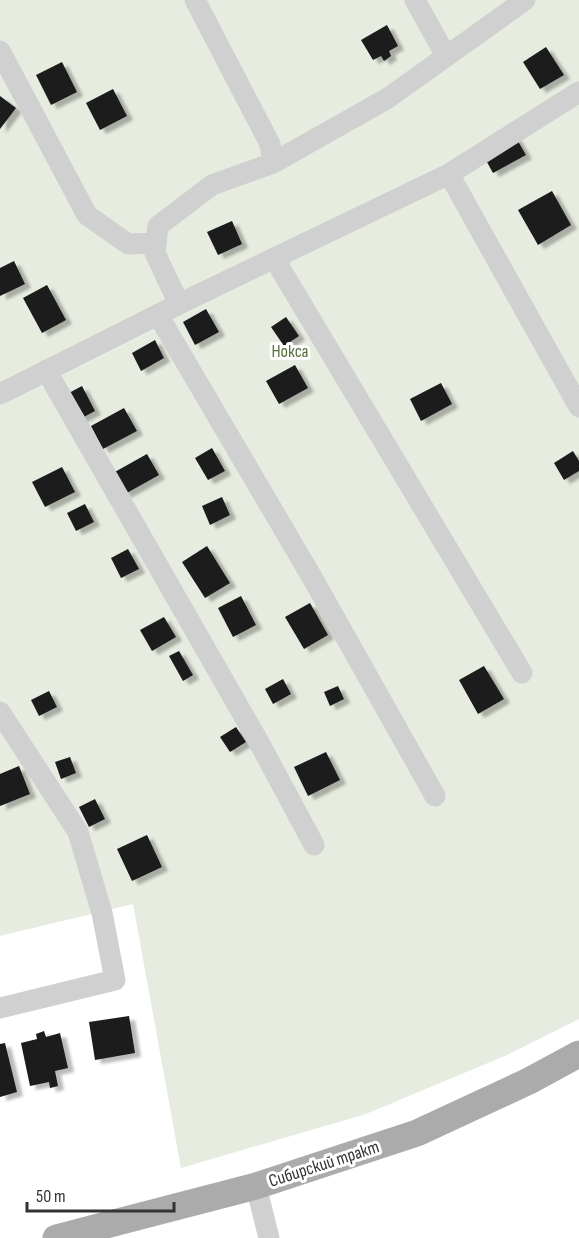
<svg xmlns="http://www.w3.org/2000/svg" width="579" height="1238" font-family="'Sofia Sans Condensed',sans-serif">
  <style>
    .green { fill: #e6ecdf }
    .building { fill: #1a1a1a; filter: url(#shadow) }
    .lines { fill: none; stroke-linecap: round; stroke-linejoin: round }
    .minor { stroke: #d0d0d0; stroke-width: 21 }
    .major { stroke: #ababab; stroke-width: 27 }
    .labels { text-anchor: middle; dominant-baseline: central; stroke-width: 6; stroke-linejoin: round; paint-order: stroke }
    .park-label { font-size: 18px; fill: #56703f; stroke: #fff }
    .street-label { font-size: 18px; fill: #333; stroke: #fff }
  </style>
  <defs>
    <filter id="shadow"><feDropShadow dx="6" dy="4" stdDeviation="1.5" flood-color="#0004"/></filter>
  </defs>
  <rect width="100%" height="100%" fill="#fff"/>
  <!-- green -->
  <path class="green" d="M0,0H579V1019L507,1055L366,1114L181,1168L133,904L0,936Z"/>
  <!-- building -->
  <path class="building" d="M387,25L398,46L389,51L391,56L384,61L381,56L373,60L361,40Z
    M546,47L564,75L540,89L523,62Z
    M62,62L77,92L51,105L36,75Z
    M113,89L127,116L100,130L86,103Z
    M0,96L16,108L0,129Z
    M515,136L526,155L493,173L482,153Z
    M552,191L571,225L538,245L518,210Z
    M232,221L242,244L218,255L207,232Z
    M14,261L25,284L0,296V268Z
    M47,285L66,320L42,333L23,298Z
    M206,309L219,332L195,345L183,322Z
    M286,317L299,336L284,346L271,327Z
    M155,340L164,358L141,371L132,353Z
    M295,365L308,388L279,404L266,381Z
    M441,383L452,404L421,421L410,399Z
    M82,386L95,411L80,419L67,394Z
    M124,408L137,431L103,449L91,426Z
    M212,448L225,471L208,480L195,458Z
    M573,451L579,461V471L564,480L554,463Z
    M147,454L159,475L125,494L113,473Z
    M62,467L75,492L45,507L32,482Z
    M222,497L230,515L210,525L202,506Z
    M85,504L94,522L76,531L67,513Z
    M207,546L230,583L205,598L182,562Z
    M128,549L139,569L121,578L111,558Z
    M241,596L256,625L233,637L218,608Z
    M310,603L328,635L304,649L285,617Z
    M164,617L176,637L152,651L140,630Z
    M179,651L193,675L183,681L169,656Z
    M484,666L504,699L478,714L459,680Z
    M283,679L291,694L273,704L265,689Z
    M338,686L344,699L330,706L324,692Z
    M49,691L57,707L39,716L31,700Z
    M236,727L246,742L230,752L220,737Z
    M326,752L340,780L308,796L294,767Z
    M70,757L76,773L61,779L55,762Z
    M19,766L30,794L0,806V774Z
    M95,799L105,819L89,827L79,807Z
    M147,835L162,867L132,881L117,849Z
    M129,1016L135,1053L95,1060L89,1022Z
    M44,1031L46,1037L60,1033L68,1068L55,1071L58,1086L50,1088L49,1082L30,1086L21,1043L37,1039L36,1034Z
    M5,1043L17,1092L0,1097V1044Z"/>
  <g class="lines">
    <!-- minor -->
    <path class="minor" d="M195,0L270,144L273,163
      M415,0L446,56
      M0,51L87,215L128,244L156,243
      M449,174L579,407
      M274,258L522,673
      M179,304L449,174L579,92
      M158,315L313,579L435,796
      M46,370L261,746L314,845
      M0,394L179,304L155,253L158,226L212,185L273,163L388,98L525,0
      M0,712L78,832L102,913L115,980L0,1008
      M256,1186L269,1238"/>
    <!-- major -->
    <path class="major" d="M56,1238L256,1186L417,1133L529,1081L579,1054"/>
  </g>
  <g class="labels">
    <!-- park labels -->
    <g class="park-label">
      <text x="290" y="351">Нокса</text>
    </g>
    <!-- street labels -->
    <g class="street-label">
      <text transform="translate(324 1164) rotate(-18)">Сибирский тракт</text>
    </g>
  </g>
  <!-- scale -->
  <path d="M27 1202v9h147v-9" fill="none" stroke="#333333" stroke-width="3"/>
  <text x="36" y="1202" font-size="18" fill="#333333" stroke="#ffffff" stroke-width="4.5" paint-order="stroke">50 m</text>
</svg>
